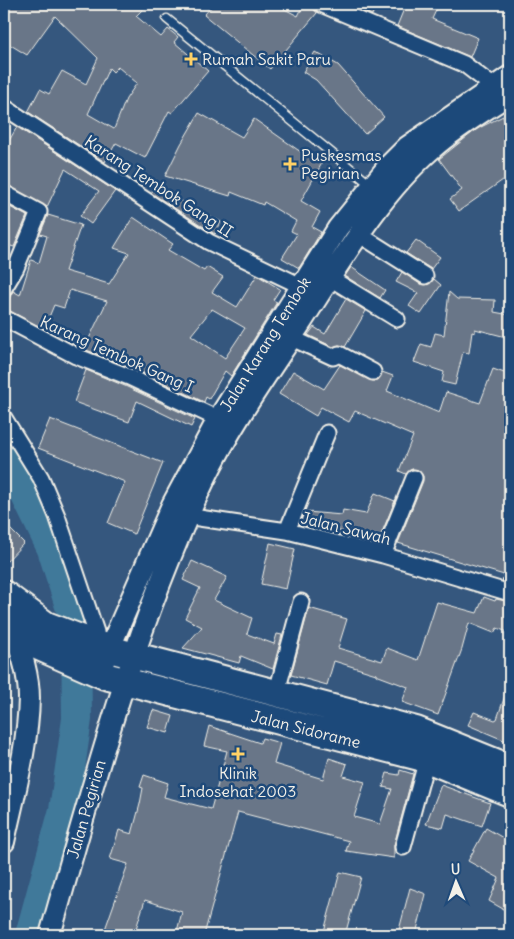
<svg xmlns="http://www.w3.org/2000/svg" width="514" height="939" font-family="Delius,sans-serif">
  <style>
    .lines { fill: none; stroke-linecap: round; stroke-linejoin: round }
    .river { stroke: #40799a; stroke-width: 30 }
    .building { fill: #697688; stroke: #f4f1e8; fill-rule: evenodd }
    .lane-casing { stroke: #f4f1e8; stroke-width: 11 }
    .street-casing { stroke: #f4f1e8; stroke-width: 19 }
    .secondary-casing { stroke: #f4f1e8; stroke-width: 24 }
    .highway-casing { stroke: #f4f1e8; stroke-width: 30 }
    .lane { stroke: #1f4a7a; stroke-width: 8 }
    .street { stroke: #1f4a7a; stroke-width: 15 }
    .secondary { stroke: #1f4a7a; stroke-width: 20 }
    .highway { stroke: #1f4a7a; stroke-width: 26 }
    .poi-dot { fill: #ffd166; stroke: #1f4a7a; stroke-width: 2 }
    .labels { text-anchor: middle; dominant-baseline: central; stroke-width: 5; stroke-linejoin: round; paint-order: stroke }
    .poi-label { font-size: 16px; fill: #f4f1e8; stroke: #1f4a7a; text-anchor: start }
    .street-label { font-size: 16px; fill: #f4f1e8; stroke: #1f4a7a }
  </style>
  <rect width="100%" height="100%" fill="#35577e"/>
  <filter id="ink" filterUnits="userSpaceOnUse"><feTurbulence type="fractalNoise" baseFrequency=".02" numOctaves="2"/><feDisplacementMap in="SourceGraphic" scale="10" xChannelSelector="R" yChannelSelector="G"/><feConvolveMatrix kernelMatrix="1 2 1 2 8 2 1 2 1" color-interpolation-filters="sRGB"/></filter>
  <g filter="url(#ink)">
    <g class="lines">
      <!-- river -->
      <path class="river" d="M4,458L13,469L52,549L76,625L77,719L64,810L30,935"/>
    </g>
    <!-- building -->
    <path class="building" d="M4,4H148L136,16L161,37L168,29L178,37L174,42L208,71L172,113L169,111L145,158L116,143L105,162L28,112L40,89L49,94L62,71L86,84L98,58L55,16L27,55L4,41ZM118,67L137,83L126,99L114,129L88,114L109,68L113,72Z
      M214,4H275L298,16L304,4H312L317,13L270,69L204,15Z
      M345,4H377L372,15Z
      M406,4H439L432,19L478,38L470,57L397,26Z
      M315,52L338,65L384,117L365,134L316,80L303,72Z
      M199,113L242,137L254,119L298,150L322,163L301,201L320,212L312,227L321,232L299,268L282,258L297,234L291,231L296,221L264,202L263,205L231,192L230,196L165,176L181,144Z
      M503,116L510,135V175L459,211L450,199L462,190L439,159L477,129Z
      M17,127L115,191L91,224L80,216L99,191L65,169L47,207L4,184V149Z
      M155,187L221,222L215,234L151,193Z
      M4,204L27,216L14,247L4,244Z
      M48,215L81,225L65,271L109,284L129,253L114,248L133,217L173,244L168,250L204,271L207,267L223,277L212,292L237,307L257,275L280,289L273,300L277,302L231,376L225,371L209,399L206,397L204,402L133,368L84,349L107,301L70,290L64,308L54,305L44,329L4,308L13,291L20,295L31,260L39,263L47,236L40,234ZM212,309L245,328L225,358L191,335Z
      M416,240L440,257L431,269L406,253Z
      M351,267L385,290L380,298L345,276Z
      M402,272L420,284H429L434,279L441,285L421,314L409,306L418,293L396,282Z
      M449,292L457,299L495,300L494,312L510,315V338L475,329V333L472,332L469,353L463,352L455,385L442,382L444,372L414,362L421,344L431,347L435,333L444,335Z
      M346,299L366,311L345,347L339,345L333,347L308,335L314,327L325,334Z
      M340,365L373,381L378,380L382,372L393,376L387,391L439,413L446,392L480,403L493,369L510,375V583L502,581L504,575L398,543L423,481V476L418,470L412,469L406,474L399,471L413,436L355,411L349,422L321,407L316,416L279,394L293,371L324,389Z
      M86,370L125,386L195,419L191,427L137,401L129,422L74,402Z
      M50,419L163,463L134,534L108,523L125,482L38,448Z
      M375,493L395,501L380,537L377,536L376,539L339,531V528L306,526L307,512L342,515L343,510L366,514Z
      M4,523L24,543L4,564Z
      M270,543L295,549L286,589L261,584Z
      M192,561L227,577L214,600L252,618L247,634L274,644L277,634L282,635L273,669L241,656L239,663L183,648L202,627L185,618L200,588L183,580Z
      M484,597L495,601L496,599L510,602V633L497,628L494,633L469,623L462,649L438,715L402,702L408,687L376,675V674L334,661L327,685L291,675L309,608L347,619L338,648L382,661L387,648L418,660L437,602L477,613Z
      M508,687H510V730L506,741L468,725L474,712L495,720L497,719Z
      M153,710L173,716L168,733L147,727Z
      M209,726L260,743L262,738L280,743L274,764L323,779L329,758L347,764L343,776L365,782L354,817L380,824L392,789L383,787L387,773L399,775L400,770L413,774L394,845V858L346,851L349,841L238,812L204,935H176L182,912L145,900L134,935H103L128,864L110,859L119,830L132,834L140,804L143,788L140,787L144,775L168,783L164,797L211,809L227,751L204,746Z
      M441,785L490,803L482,826L447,814L443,828L426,824Z
      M486,828L510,842V913L489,901L499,878L468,861Z
      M340,872L361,877L345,935H323Z
      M410,888L426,894L416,934L399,930Z"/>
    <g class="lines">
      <!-- lane casing -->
      <g class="lane-casing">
        <path id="lane" d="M167,19L372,186"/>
      </g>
      <!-- street casing -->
      <g class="street-casing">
        <path id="street" d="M321,4L464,64L494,87
          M4,107L209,242L301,286
          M4,193L39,212L16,268L4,288
          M360,235L425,276
          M330,278L397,319
          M4,318L76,356L129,377L218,419
          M283,334L333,357L339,354L373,372
          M4,418L41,478L57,516L96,632L97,649
          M179,515L287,531L383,555L510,593
          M287,531L327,433
          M383,555L414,478
          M276,695L301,602
          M403,847L427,759"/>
      </g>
      <!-- secondary casing -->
      <g class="secondary-casing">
        <path id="secondary" d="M104,661L172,505L218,419L338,228L389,165L407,147L510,76
          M4,842C14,795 28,747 29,698C29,675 21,652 14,631
          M50,935C94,781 135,625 205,479C232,423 269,372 303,320C341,261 380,194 433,148C457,127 484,111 510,94"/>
      </g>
      <!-- highway casing -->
      <g class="highway-casing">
        <path id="highway" d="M4,594L46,625L109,649L416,730L510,768
          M4,622L37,646L105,676L427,759L510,793"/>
      </g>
      <!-- lane -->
      <use href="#lane" class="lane"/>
      <!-- street -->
      <use href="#street" class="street"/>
      <!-- secondary -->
      <use href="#secondary" class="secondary"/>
      <!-- highway -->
      <use href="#highway" class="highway"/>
    </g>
  </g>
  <!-- markers -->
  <g class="poi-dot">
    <path d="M188.5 51.5h5v5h5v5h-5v5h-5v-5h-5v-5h5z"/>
    <path d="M287.5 156.5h5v5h5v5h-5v5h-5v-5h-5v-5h5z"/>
    <path d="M235.5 746.5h5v5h5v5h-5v5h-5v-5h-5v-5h5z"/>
  </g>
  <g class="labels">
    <!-- poi labels -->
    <g class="poi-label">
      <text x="202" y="59">Rumah Sakit Paru</text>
      <text x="301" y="155">Puskesmas<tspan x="301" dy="18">Pegirian</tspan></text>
      <text x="238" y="773" text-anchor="middle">Klinik<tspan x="238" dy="18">Indosehat 2003</tspan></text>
    </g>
    <!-- street labels -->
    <g class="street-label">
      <text transform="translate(159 186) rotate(33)">Karang Tembok Gang II</text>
      <text transform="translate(265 344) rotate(-58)">Jalan Karang Tembok</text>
      <text transform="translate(117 354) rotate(24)">Karang Tembok Gang I</text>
      <text transform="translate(346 528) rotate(14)">Jalan Sawah</text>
      <text transform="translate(306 729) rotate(14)">Jalan Sidorame</text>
      <text transform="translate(86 809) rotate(-74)">Jalan Pegirian</text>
    </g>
  </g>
  <!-- margin -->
  <rect width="514" height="939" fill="none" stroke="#1f4a7a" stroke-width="20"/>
  <rect x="10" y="10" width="494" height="919" fill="none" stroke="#f4f1e8" stroke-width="2" filter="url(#ink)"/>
  <!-- north arrow -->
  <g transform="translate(456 882) rotate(358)" stroke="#1f4a7a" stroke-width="4" paint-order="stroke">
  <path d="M0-4L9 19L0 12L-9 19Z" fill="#f4f1e8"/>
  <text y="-8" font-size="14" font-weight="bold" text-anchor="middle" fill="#f4f1e8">U</text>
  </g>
</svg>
